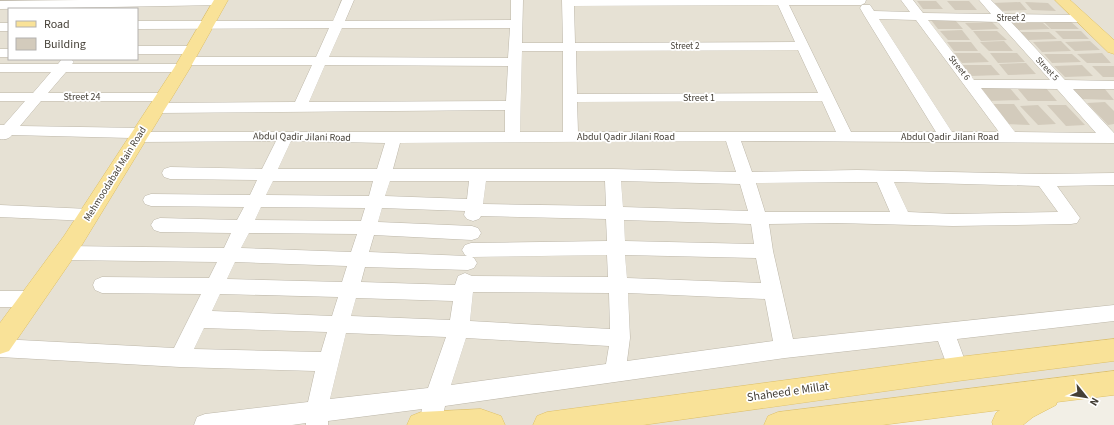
<svg xmlns="http://www.w3.org/2000/svg" width="1114" height="425" font-family="'Source Sans 3',sans-serif">
  <style>
    .residential { fill: #e6e1d4; fill-rule: evenodd }
    .building { fill: #d3cbbc }
    .lines { fill: none; stroke-linecap: round; stroke-linejoin: round }
    .minor-casing { stroke: #bdb7a9; stroke-width: 1 }
    .major-casing { stroke: #dec068; stroke-width: 1 }
    .minor { fill: #fff; fill-rule: evenodd }
    .major { fill: #f9e298; fill-rule: evenodd }
    .labels { text-anchor: middle; dominant-baseline: central; stroke-width: 3.5; stroke-linejoin: round; paint-order: stroke }
    .far-street-label { font-size: 9px; fill: #443f36; stroke: #fff }
    .street-label { font-size: 10px; fill: #443f36; stroke: #fff }
    .near-street-label { font-size: 12px; fill: #443f36; stroke: #fff }
  </style>
  <rect width="100%" height="100%" fill="#f2efe6"/>
  <!-- residential -->
  <path class="residential" d="M0,0H1114V390L814,425H0ZM9,9H137V59H9Z"/>
  <!-- building -->
  <path class="building" d="M917,1H936L943,9H923Z
    M947,1H969L977,10H955Z
    M1020,2L1027,10L1000,11L992,3Z
    M1025,2L1048,3L1056,11L1032,10Z
    M931,20H955L963,29H938Z
    M1042,20H1069L1079,29H1051Z
    M992,22L999,29L972,30L965,23Z
    M1012,23H1043L1050,29L1018,30Z
    M962,30L970,40H948L940,31Z
    M973,31H997L1007,40L981,41Z
    M1055,31H1081L1089,39H1063Z
    M1020,32H1049L1057,39L1028,40Z
    M1004,41L1013,51H989L980,42Z
    M1061,41L1071,51L1042,52L1033,42Z
    M1090,41L1100,50L1075,51L1065,42Z
    M947,42H971L978,51H954Z
    M954,53H980L989,62L962,63Z
    M990,53H1017L1025,62L998,63Z
    M1102,53L1111,63H1087L1077,54Z
    M1044,54H1072L1081,62L1052,63Z
    M1026,63L1036,74L1008,75L999,64Z
    M962,65H991L1000,75L971,76Z
    M1082,65L1093,76L1065,77L1054,66Z
    M1092,66H1114V77H1103Z
    M1009,87L1020,100L989,101L979,88Z
    M1045,87L1057,101H1028L1017,88Z
    M1071,87L1104,88L1114,100L1082,99Z
    M1105,102L1114,111V124L1108,125L1087,103Z
    M990,104H1014L1030,125L1005,124Z
    M1038,105L1056,124L1038,125L1020,106Z
    M1047,105H1066L1085,125L1066,126Z"/>
  <g class="lines">
    <!-- minor casing -->
    <g class="minor-casing">
      <path id="minor" d="M80,0H225L226,1L224,3L220,5L0,9V1Z
        M342,0H354L345,21L511,20V0H523L522,43H563L562,0H866L865,3L861,5H789L851,132H936L864,15L860,8L862,5H870L874,11L910,12L901,0H913L923,13L991,14L979,0H991L1005,14L1084,15L1086,18L1084,21L1080,22H1011L1065,80L1114,81V89H1073L1114,133V143L741,141L752,172L857,170L1044,174L1114,173V185L1057,186L1080,218L1077,223L1071,224L953,226L836,223L769,224L773,251L793,339L1114,305V321L957,339L968,369L965,376L958,379L951,376L938,341L785,358L445,406L441,425H419L422,409L328,421V425H306V423L292,425H194L197,417L205,414L308,402L315,371L180,367L0,357V339L174,348L201,294L102,293L95,290L93,285L95,280L102,277L209,278L217,262L64,260L58,258L55,253L58,248L64,246L224,248L231,233L160,232L154,230L151,225L154,220L160,218L237,220L244,207L151,206L145,204L143,200L145,196L151,194L250,195L257,180L170,179L164,177L162,173L164,169L170,167L262,169L276,141L138,142L133,141L131,138L12,135C9,139 5,140 0,139V125H4L25,101H0V93H33L51,72H0V64H58L62,59H71L74,62L72,64H182L187,65L189,68L187,71L182,72H66L48,93H163L168,94L170,97L168,100L163,101H41L20,126L141,128L146,130L148,132H505V110L157,113L152,111L150,108L152,105L157,103L295,102L312,65H186L181,64L179,61L181,58L186,57H316L329,28L137,29V21H333ZM778,5L795,42L575,43L574,6ZM879,19L916,20L999,132H952ZM928,20L998,22L1050,80H974ZM342,28H510L508,58L329,57ZM798,50L818,93L577,94L576,51ZM522,51H563V132H520ZM325,65L508,66L506,101L309,102ZM981,88L1057,89L1096,133L1015,132ZM822,101L836,132H578L577,102ZM291,141L385,143L377,169H278ZM726,141L736,172L613,169H393L400,143ZM273,181H373L369,196L266,195ZM390,181H469L467,199L385,196ZM486,181H605L606,206L483,204ZM621,181L740,184L748,211L623,207ZM857,182H877L890,212H765L756,183ZM894,182L1039,186L1058,212L953,214L908,212ZM261,207L365,208L361,221L255,220ZM382,208L465,211L464,215L467,219L473,221L479,219L481,216L606,219L607,241L471,243L465,245L462,250L465,255L467,256L369,252L374,235L472,240L478,238L481,233L478,228L472,226L378,222ZM624,220L751,224L754,244L625,241ZM249,233L357,234L351,252L241,248ZM607,255L608,277L472,276L465,273L458,276L455,285L361,282L365,267L468,270L474,268L477,263L474,258L472,257ZM625,255L756,258L761,283L627,278ZM235,262L347,266L342,282L227,279ZM473,292L609,293L610,329L470,321ZM628,293L765,299L773,341L627,361L630,338ZM220,294L338,297L332,316L212,311ZM356,298L453,301L450,320L351,316ZM204,328L327,332L321,352L194,349ZM346,333L446,337L428,388L330,399ZM466,338L609,346L606,364L451,385Z
        M0,23H9V31H0Z
        M137,46H192L197,47L198,50L197,53L192,54H137Z
        M0,49H9V57H0Z
        M0,205L89,209L95,211L98,215L95,219L89,221L0,217Z
        M0,291H32L39,293L42,299L39,305L32,307H0Z"/>
    </g>
    <!-- major casing -->
    <g class="major-casing">
      <path id="major" d="M214,0H228L190,68L80,248L9,351L0,354V323L64,236L174,68Z
        M1055,0H1070L1114,40V54L1108,52Z
        M1114,339V361L958,381L643,425H533L537,416L547,412L958,357Z
        M1114,371V395L1057,402L1056,405L1033,417L1023,425H993L992,422L996,413L1000,410L882,425H764L768,416L778,412Z
        M481,409L501,416L505,425H407L411,416L421,412Z"/>
    </g>
    <!-- minor -->
    <use href="#minor" class="minor"/>
    <!-- major -->
    <use href="#major" class="major"/>
  </g>
  <g class="labels">
    <!-- far-street labels -->
    <g class="far-street-label">
      <text x="1011" y="18">Street 2</text>
      <text x="685" y="46">Street 2</text>
      <text transform="translate(959 68) rotate(52)">Street 6</text>
      <text transform="translate(1047 69) rotate(47)">Street 5</text>
    </g>
    <!-- street labels -->
    <g class="street-label">
      <text x="82" y="97">Street 24</text>
      <text x="699" y="98">Street 1</text>
      <text transform="translate(302 137) rotate(1)">Abdul Qadir Jilani Road</text>
      <text x="626" y="137">Abdul Qadir Jilani Road</text>
      <text x="950" y="137">Abdul Qadir Jilani Road</text>
      <text transform="translate(115 174) rotate(-58)">Mehmoodabad Main Road</text>
    </g>
    <!-- near-street labels -->
    <g class="near-street-label">
      <text transform="translate(788 392) rotate(-8)">Shaheed e Millat</text>
    </g>
  </g>
  <!-- legend -->
  <rect x="8" y="8" width="130" height="52" fill="#ffffff" stroke="#b4b2af"/>
  <rect x="16" y="21" width="20" height="6" fill="#f9e298" stroke="#b4b2af"/>
  <text x="44" y="28" font-size="12" fill="#443f36">Road</text>
  <rect x="16" y="38" width="20" height="12" fill="#d3cbbc" stroke="#b4b2af"/>
  <text x="44" y="48" font-size="12" fill="#443f36">Building</text>
  <!-- north arrow -->
  <g transform="translate(1086 397) rotate(120)" stroke="#ffffff" stroke-width="3" paint-order="stroke">
  <path d="M0-3L7 15L0 10L-7 15Z" fill="#443f36"/>
  <text y="-6" font-size="11" font-weight="bold" text-anchor="middle" fill="#443f36">N</text>
  </g>
</svg>
